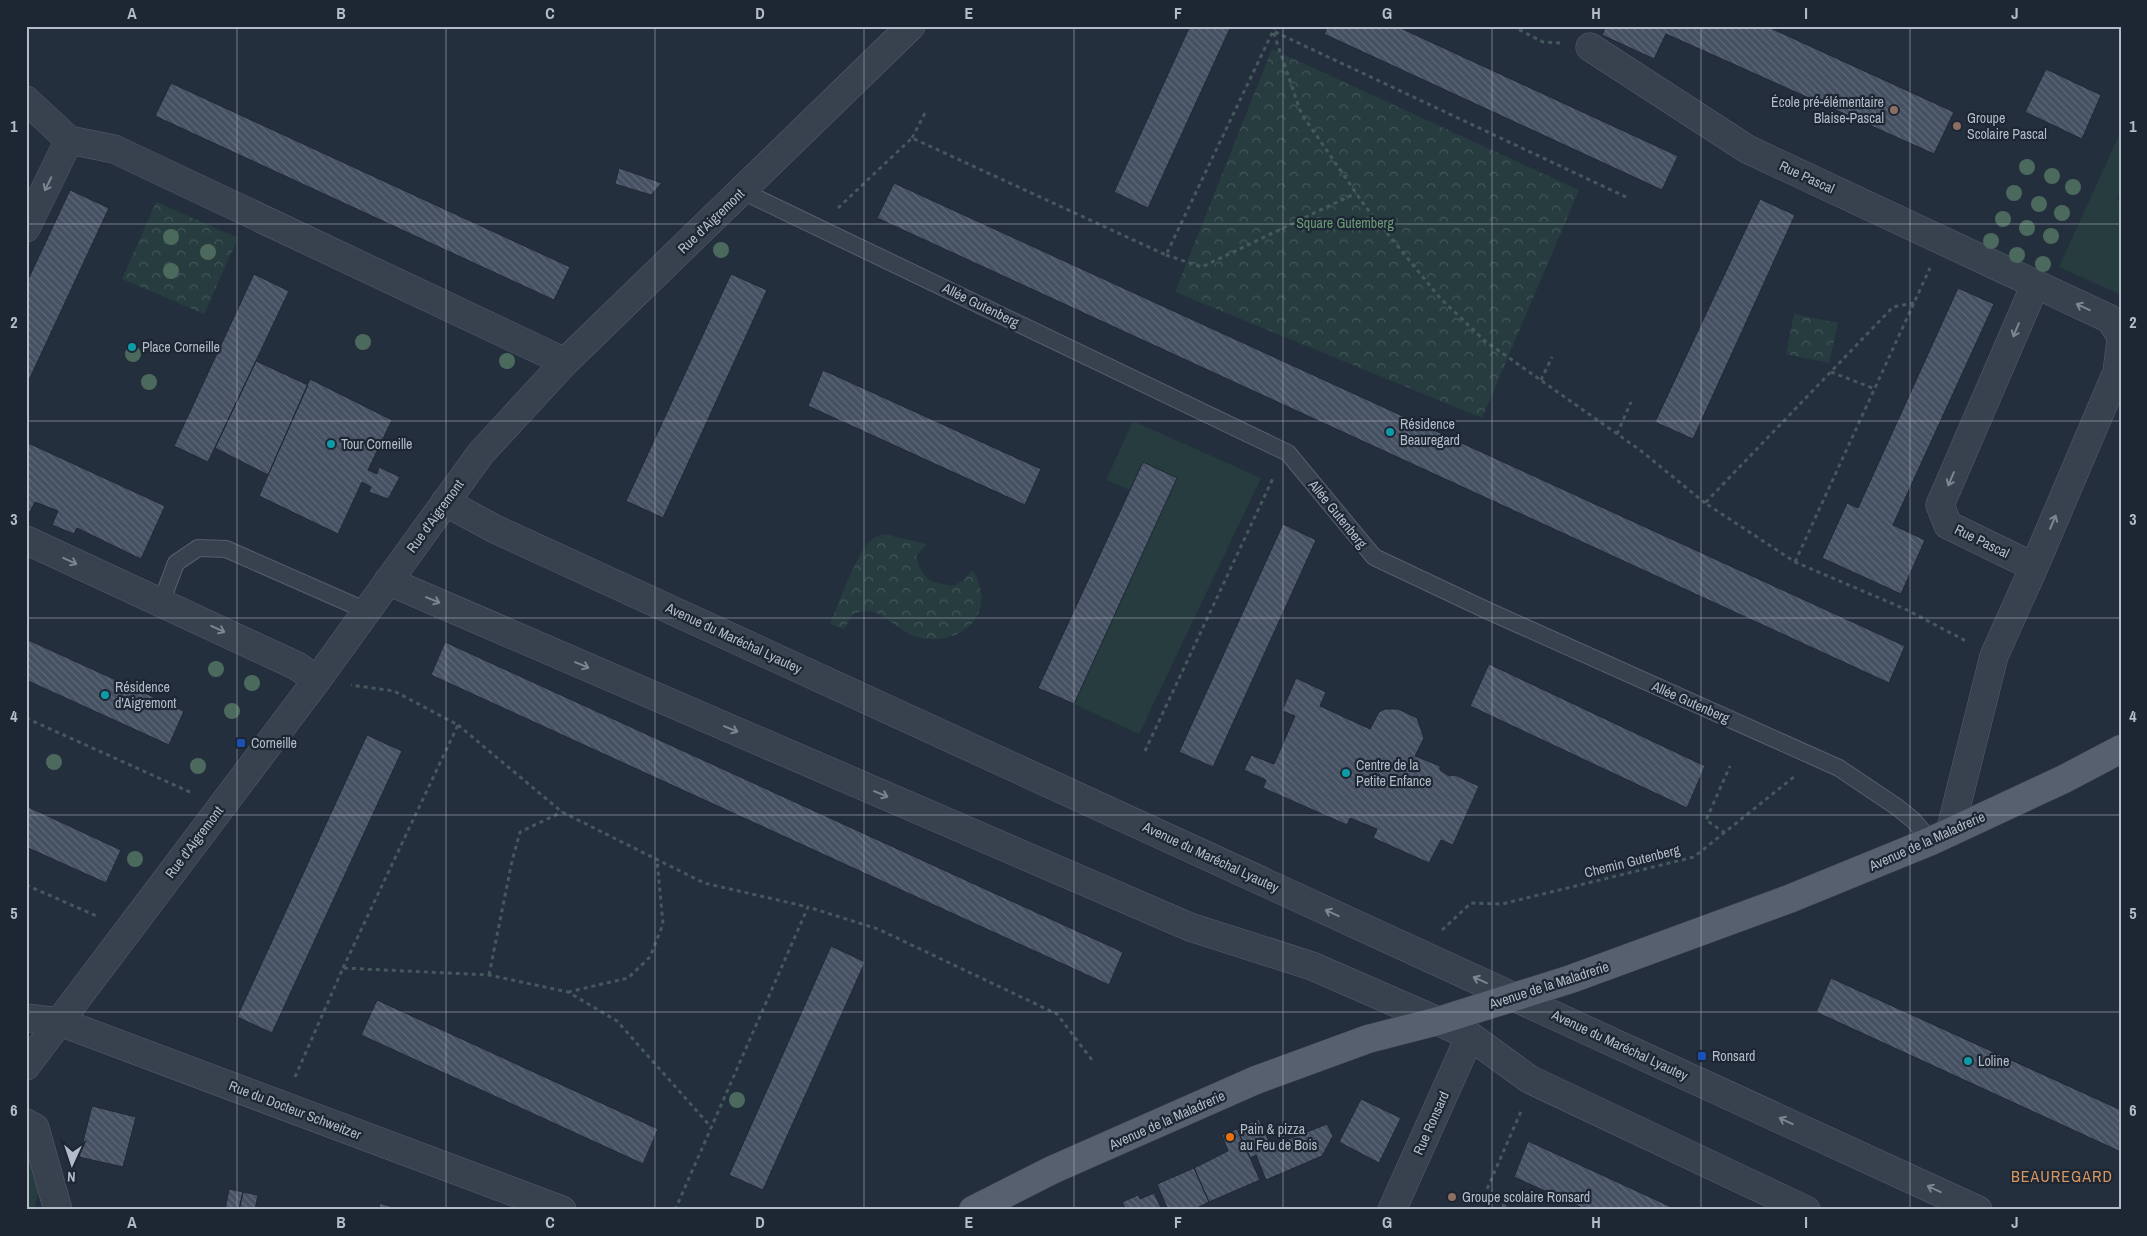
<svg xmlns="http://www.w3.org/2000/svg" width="2147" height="1236" font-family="'Archivo Narrow',sans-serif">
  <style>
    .green { fill: #263c3f }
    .park { fill: url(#park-crowns) }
    .building { fill: url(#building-back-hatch); stroke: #1f2835 }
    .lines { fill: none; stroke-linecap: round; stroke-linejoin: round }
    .lane-casing { stroke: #565f6c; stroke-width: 18 }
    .street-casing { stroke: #565f6c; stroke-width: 29 }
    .primary-casing { stroke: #414a57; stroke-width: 29 }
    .path { stroke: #44595c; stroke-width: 3; stroke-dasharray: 4 4; stroke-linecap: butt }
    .lane { stroke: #38414e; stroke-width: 16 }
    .street { stroke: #38414e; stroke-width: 28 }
    .primary { stroke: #56606e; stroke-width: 28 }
    .tree { fill: #4b6a5d }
    .oneway { stroke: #7c8592 }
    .grid { fill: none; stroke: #b4bcc9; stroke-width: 1; stroke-opacity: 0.55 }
    .education-dot { fill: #8d6e63; stroke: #1d2633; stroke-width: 2 }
    .culture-dot { fill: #0f9aa8; stroke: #1d2633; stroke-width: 2 }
    .transit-dot { fill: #1a4fb4; stroke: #1d2633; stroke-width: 2 }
    .food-dot { fill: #e8710a; stroke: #1d2633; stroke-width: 2 }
    .labels { text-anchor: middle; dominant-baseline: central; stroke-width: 4.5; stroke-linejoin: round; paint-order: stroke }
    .poi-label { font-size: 14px; fill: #b4bcc9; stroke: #1d2633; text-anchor: start }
    .street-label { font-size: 14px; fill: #b4bcc9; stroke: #1d2633 }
    .park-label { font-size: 14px; fill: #6b9a76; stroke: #1d2633 }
    .quarter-label { font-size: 16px; letter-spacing: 1px; fill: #d59563; stroke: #1d2633 }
    .neatline { fill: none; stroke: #b4bcc9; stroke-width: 2 }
    .grid-label { font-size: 16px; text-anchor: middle; font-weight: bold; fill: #b4bcc9 }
  </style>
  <defs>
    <pattern id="park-crowns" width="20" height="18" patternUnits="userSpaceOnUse" patternTransform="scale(1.25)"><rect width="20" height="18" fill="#263c3f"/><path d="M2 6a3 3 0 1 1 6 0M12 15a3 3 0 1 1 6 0" fill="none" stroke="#435659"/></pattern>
    <pattern id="building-back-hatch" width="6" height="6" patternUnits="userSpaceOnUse" patternTransform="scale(1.25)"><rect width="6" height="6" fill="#455162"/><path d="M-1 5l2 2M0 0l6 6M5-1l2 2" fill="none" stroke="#5d6877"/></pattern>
  </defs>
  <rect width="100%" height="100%" fill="#242f3e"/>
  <!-- green -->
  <path class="green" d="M2121,131V191L2117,200L2121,202V295L2059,267Z
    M1133,421L1261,478L1139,734L1074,704L1177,478L1143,463L1130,490L1106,480Z
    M26,1147L41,1183L34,1210H26Z"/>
  <!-- park -->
  <path class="park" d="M1272,49L1579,190L1482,418L1175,292Z
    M156,202L238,238L204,314L122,279Z
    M1794,314L1838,323L1829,363L1786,354Z
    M883,534L927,544L916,556C922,580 931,583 954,586L965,579L972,570C979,579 982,591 981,603C978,633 940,646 914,636C892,628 880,603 853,614L844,629L830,624C839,603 855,557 870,541C874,537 878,536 883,534Z"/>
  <!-- building -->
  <path class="building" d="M1190,26H1231L1148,208L1114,192Z
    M1328,26H1396L1678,156L1662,190L1324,34Z
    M1606,26H1766L1954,112L1934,154L1666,34L1654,59L1602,35Z
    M2046,69L2101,95L2082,139L2025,112Z
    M171,83L570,267L554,300L155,116Z
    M619,168L662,183L651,195L615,184Z
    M894,183L1905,646L1889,683L877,218Z
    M70,190L109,208L29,380L26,379V284Z
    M1760,199L1795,215L1693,439L1655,422Z
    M254,274L289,291L208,462L174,446Z
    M731,274L767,290L663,518L626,501Z
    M1958,288L1994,304L1893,525L1925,540L1901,594L1822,558L1847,503L1858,508Z
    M256,361L308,385L268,475L215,448Z
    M823,370L1041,469L1025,505L808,406Z
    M310,379L392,420L368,470L377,474L379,467L400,477L388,499L369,492L371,487L362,482L338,534L259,496Z
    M26,442L165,506L141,559L77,528L74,534L52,525L58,511L35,502L30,512L26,511Z
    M1143,462L1177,478L1074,704L1038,688Z
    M1283,524L1316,540L1213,767L1179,752Z
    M26,639L184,711L169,745L26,680Z
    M445,642L1123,952L1109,985L431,675Z
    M1489,664L1705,766L1687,808L1470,706Z
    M1296,678L1326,692L1320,706L1370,729L1379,712L1385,709H1398L1417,718L1424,738L1415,756L1440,766V770L1449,776L1455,775L1479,786L1453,845L1441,840L1429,863L1373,838L1377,829L1350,818L1347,825L1263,788L1266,780L1244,770L1251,755L1274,764L1295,716L1282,711Z
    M367,735L402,751L272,1033L237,1017Z
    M26,806L121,850L106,883L26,847Z
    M831,946L865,962L763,1190L729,1175Z
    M1831,978L2121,1110V1152L1816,1012Z
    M377,1000L658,1129L643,1164L361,1035Z
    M1361,1099L1401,1118L1379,1163L1339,1142Z
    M92,1106L136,1117L123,1167L79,1157Z
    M1259,1119L1271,1146L1327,1124L1333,1136L1322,1156L1266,1180L1256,1155L1250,1158L1237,1129Z
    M1237,1129L1260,1180L1209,1202L1194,1168L1228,1151L1222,1135Z
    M1528,1141L1678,1210H1587L1514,1177Z
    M1194,1168L1209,1202L1193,1210H1168L1157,1184Z
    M229,1189L243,1192L239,1210H225Z
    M243,1192L258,1195L255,1210H239Z
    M1154,1193L1162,1210H1126L1122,1202L1138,1195L1140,1199Z
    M380,1203L402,1210H379Z"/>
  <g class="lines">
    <!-- lane casing -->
    <g class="lane-casing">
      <path id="lane" d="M742,191L1288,453L1374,557L1484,609L1839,768L1897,807L1913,820L1931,841
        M161,603L176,563L198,548L226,549L367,611"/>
    </g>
    <!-- street casing -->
    <g class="street-casing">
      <path id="street" d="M1590,47L1747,149L2110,319L2121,336
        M26,100L69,140L114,149L565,362
        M26,228L69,140
        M445,502L495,529L1978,1210
        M26,540L297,666L317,680
        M2034,567L1948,525L1940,505L2035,285
        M388,581L1190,927L1312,966L1438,1021L1470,1036L1529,1079L1806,1210
        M1950,832L1994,656L2034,567L2117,372L2121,340
        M26,1018L60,1022L562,1210
        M26,1066L317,680L481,453L565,362L911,26
        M26,1123L35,1128L58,1210
        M1392,1210L1470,1036"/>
    </g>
    <!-- primary casing -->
    <g class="primary-casing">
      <path id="primary" d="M973,1210L1052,1170L1256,1080L1368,1039L1438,1021L1571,979L1789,899L1931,841L2064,779L2121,749"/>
    </g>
    <!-- path -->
    <path class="path" d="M1276,26L1273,31L1301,113L1365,206L1440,298L1485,341L1640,450L1705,503
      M1512,26L1543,42L1560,43
      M912,138L925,113
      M838,208L912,138L1166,255L1273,31L1626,197
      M1166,255L1202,267L1356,193
      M1914,303L1893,307L1705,503L1795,562L1905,609L1966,641
      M1831,372L1875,389
      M1541,380L1552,357
      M1617,434L1631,402
      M1795,562L1930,268
      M26,718L192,793
      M458,725L562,812L704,883L808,907
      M1145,751L1274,476
      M1725,833L1706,820L1730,766
      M26,885L99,917
      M1442,930L1471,903L1502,904L1694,857L1795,776
      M343,968L458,725L394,691L351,685
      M489,975L512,861L520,832L562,812
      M568,992L628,978L650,957L663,924L657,860
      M295,1077L343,968L489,975L568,992L617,1021L711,1127
      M675,1210L808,907L878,929L1057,1014L1092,1060
      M1513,1210L1484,1196L1522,1109"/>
    <!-- lane -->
    <use href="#lane" class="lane"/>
    <!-- street -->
    <use href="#street" class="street"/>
    <!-- primary -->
    <use href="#primary" class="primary"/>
  </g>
  <!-- trees -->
  <g class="tree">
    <circle cx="2027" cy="167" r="8"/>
    <circle cx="2052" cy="176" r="8"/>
    <circle cx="2073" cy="187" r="8"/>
    <circle cx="2014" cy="193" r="8"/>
    <circle cx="2039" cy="204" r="8"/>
    <circle cx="2062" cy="213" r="8"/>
    <circle cx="2003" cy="219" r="8"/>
    <circle cx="2027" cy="228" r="8"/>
    <circle cx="2051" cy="236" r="8"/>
    <circle cx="171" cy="237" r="8"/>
    <circle cx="1991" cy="241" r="8"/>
    <circle cx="721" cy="250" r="8"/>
    <circle cx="208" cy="252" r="8"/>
    <circle cx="2017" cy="255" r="8"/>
    <circle cx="2043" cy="264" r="8"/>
    <circle cx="171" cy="271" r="8"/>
    <circle cx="363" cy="342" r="8"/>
    <circle cx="133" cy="354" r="8"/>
    <circle cx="507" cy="361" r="8"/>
    <circle cx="149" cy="382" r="8"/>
    <circle cx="216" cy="669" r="8"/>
    <circle cx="252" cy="683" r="8"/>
    <circle cx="232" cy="711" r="8"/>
    <circle cx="54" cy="762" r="8"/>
    <circle cx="198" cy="766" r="8"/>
    <circle cx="135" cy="859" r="8"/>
    <circle cx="737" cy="1100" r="8"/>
  </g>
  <!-- one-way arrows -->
  <defs><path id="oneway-shaft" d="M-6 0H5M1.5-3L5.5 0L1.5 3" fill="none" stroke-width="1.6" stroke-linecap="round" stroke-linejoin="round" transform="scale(1.25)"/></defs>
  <g class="oneway">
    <use href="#oneway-shaft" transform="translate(48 184) rotate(116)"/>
    <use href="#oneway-shaft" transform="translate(2083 307) rotate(-155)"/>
    <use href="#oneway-shaft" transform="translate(2016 330) rotate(113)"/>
    <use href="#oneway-shaft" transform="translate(1951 479) rotate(113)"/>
    <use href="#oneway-shaft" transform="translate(2053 522) rotate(-67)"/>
    <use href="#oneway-shaft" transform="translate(70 561) rotate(25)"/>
    <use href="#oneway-shaft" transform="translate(433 600) rotate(23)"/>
    <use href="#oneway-shaft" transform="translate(218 629) rotate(25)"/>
    <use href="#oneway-shaft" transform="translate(582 665) rotate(23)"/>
    <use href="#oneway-shaft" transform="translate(731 729) rotate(23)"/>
    <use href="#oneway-shaft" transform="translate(881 794) rotate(23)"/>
    <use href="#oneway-shaft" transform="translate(1332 913) rotate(-155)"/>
    <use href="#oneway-shaft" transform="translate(1480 980) rotate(-156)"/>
    <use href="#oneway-shaft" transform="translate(1786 1121) rotate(-155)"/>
    <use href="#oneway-shaft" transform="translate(1934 1189) rotate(-155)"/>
  </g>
  <!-- grid -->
  <path class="grid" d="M237,26V1210M446,26V1210M655,26V1210M864,26V1210M1074,26V1210M1283,26V1210M1492,26V1210M1701,26V1210M1910,26V1210M26,224H2121M26,421H2121M26,618H2121M26,815H2121M26,1012H2121"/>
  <!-- markers -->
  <g class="education-dot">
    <circle cx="1894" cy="110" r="5"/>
    <circle cx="1957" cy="126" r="5"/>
    <circle cx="1452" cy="1197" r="5"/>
  </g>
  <g class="culture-dot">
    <circle cx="132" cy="347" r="5"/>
    <circle cx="1390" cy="432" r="5"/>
    <circle cx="331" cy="444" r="5"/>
    <circle cx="105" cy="695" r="5"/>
    <circle cx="1346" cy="773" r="5"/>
    <circle cx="1968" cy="1061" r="5"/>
  </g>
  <g class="transit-dot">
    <rect x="236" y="738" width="10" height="10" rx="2.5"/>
    <rect x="1697" y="1051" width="10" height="10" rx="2.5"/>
  </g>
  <circle class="food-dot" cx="1230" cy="1137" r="5"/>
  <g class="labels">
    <!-- poi labels -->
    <g class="poi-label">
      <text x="1884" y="102" text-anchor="end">École pré-élémentaire<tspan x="1884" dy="16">Blaise-Pascal</tspan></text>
      <text x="1967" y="118">Groupe<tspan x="1967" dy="16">Scolaire Pascal</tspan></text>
      <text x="142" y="347">Place Corneille</text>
      <text x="1400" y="424">Résidence<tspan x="1400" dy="16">Beauregard</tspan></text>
      <text x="341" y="444">Tour Corneille</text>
      <text x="115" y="687">Résidence<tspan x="115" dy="16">d'Aigremont</tspan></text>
      <text x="251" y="743">Corneille</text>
      <text x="1356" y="765">Centre de la<tspan x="1356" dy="16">Petite Enfance</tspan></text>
      <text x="1712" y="1056">Ronsard</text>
      <text x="1978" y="1061">Loline</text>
      <text x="1240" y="1129">Pain &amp; pizza<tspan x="1240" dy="16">au Feu de Bois</tspan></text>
      <text x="1462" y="1197">Groupe scolaire Ronsard</text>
    </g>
    <!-- street labels -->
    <g class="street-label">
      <text transform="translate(1807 177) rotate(25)">Rue Pascal</text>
      <text transform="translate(711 221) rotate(-44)">Rue d'Aigremont</text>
      <text transform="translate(981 305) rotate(26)">Allée Gutenberg</text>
      <text transform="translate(1338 514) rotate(51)">Allée Gutenberg</text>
      <text transform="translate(435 516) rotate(-54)">Rue d'Aigremont</text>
      <text transform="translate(1982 541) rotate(26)">Rue Pascal</text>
      <text transform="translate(734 638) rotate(25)">Avenue du Maréchal Lyautey</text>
      <text transform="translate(1691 702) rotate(24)">Allée Gutenberg</text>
      <text transform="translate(1927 841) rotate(-24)">Avenue de la Maladrerie</text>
      <text transform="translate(194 842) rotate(-53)">Rue d'Aigremont</text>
      <text transform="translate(1211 857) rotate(25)">Avenue du Maréchal Lyautey</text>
      <text transform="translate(1632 861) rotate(-14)">Chemin Gutenberg</text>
      <text transform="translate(1549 985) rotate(-18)">Avenue de la Maladrerie</text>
      <text transform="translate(1620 1045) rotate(25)">Avenue du Maréchal Lyautey</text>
      <text transform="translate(295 1110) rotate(21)">Rue du Docteur Schweitzer</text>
      <text transform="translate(1167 1120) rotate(-24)">Avenue de la Maladrerie</text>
      <text transform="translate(1431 1123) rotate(-66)">Rue Ronsard</text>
    </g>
    <!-- park labels -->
    <g class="park-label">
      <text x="1345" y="223">Square Gutemberg</text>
    </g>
    <!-- quarter labels -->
    <g class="quarter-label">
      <text x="2062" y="1176">BEAUREGARD</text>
    </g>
  </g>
  <!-- border -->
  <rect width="2147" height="1236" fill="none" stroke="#1d2633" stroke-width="55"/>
  <!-- north arrow -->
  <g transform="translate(72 1164) rotate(183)" stroke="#1d2633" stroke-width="4" paint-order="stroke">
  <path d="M0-4L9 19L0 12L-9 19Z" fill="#b4bcc9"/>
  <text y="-8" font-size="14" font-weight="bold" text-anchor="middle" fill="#b4bcc9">N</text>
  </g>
  <rect x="28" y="28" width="2092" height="1180" class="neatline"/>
  <g class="grid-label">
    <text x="132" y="19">A</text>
    <text x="341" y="19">B</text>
    <text x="550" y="19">C</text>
    <text x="760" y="19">D</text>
    <text x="969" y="19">E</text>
    <text x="1178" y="19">F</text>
    <text x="1387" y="19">G</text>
    <text x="1596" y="19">H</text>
    <text x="1806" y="19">I</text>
    <text x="2015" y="19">J</text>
    <text x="14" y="132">1</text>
    <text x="2133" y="132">1</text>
    <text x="14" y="328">2</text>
    <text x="2133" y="328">2</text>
    <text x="14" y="525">3</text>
    <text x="2133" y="525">3</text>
    <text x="14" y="722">4</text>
    <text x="2133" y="722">4</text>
    <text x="14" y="919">5</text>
    <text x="2133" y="919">5</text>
    <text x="14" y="1116">6</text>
    <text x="2133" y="1116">6</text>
    <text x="132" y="1228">A</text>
    <text x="341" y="1228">B</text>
    <text x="550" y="1228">C</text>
    <text x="760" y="1228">D</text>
    <text x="969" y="1228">E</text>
    <text x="1178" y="1228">F</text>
    <text x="1387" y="1228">G</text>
    <text x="1596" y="1228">H</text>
    <text x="1806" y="1228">I</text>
    <text x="2015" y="1228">J</text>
  </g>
</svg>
